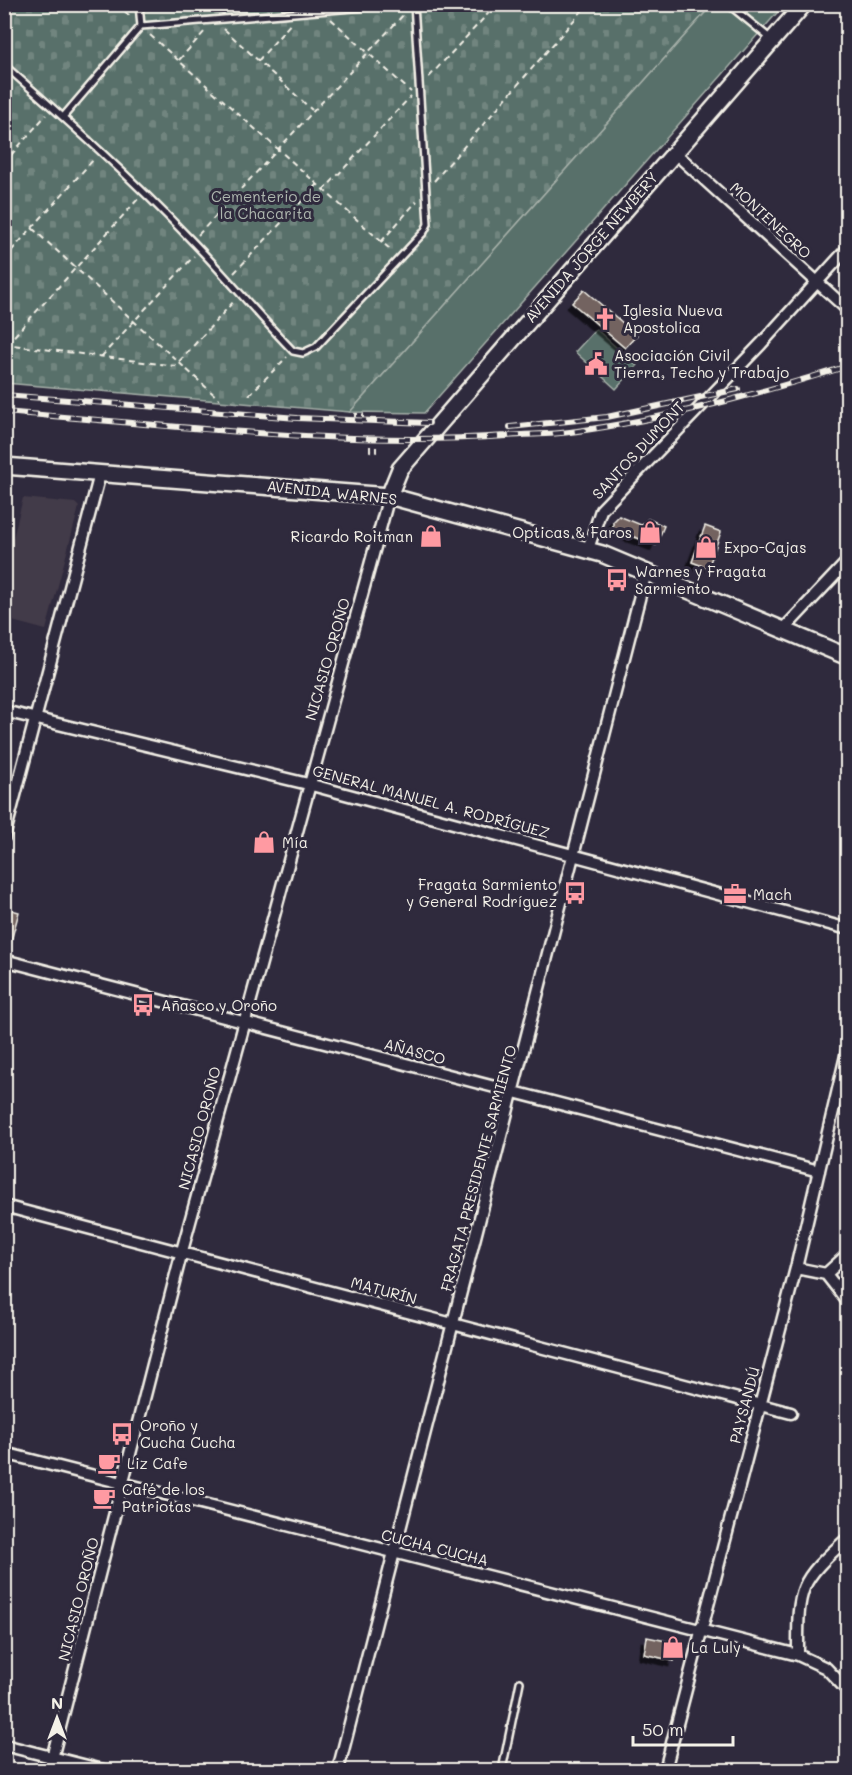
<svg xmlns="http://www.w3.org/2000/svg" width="852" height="1775" font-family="Mali,sans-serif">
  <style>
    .built { fill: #433b48 }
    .cemetery { fill: url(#cemetery-stones); stroke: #a6b0a9; stroke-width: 1.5 }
    .green { fill: #59706a; stroke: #a6b0a9; stroke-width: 1.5 }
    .building { fill: #736461; stroke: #f4f1e8; stroke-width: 1.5; filter: url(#shadow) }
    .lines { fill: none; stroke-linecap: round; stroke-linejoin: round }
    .lane-casing { stroke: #f4f1e8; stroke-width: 10 }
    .street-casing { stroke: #f4f1e8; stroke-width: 15 }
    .secondary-casing { stroke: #f4f1e8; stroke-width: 20 }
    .path { stroke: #f4f1e8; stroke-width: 2; stroke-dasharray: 6 4.5; stroke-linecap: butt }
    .lane { stroke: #2f2a3d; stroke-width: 5 }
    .street { stroke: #2f2a3d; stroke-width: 10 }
    .secondary { stroke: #2f2a3d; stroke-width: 15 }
    .rail-casing { stroke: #f4f1e8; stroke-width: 6 }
    .rail { stroke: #2f2a3d; stroke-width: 4; stroke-dasharray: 11; stroke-linecap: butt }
    .labels { text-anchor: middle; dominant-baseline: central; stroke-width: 6; stroke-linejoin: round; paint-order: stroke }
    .park-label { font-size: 15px; fill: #aeb7af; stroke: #2f2a3d }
    .street-label { font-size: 15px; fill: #f4f1e8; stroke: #2f2a3d }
    .poi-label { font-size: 15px; fill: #f4f1e8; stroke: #2f2a3d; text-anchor: start }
  </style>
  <defs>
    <pattern id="cemetery-stones" width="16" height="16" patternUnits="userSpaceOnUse" patternTransform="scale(1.5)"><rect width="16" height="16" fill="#59706a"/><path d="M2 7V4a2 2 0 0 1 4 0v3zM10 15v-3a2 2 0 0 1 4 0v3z" fill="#71857f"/></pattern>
    <filter id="shadow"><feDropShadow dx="-5.5" dy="5.5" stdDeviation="0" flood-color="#0009"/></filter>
  </defs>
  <rect width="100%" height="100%" fill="#2f2a3d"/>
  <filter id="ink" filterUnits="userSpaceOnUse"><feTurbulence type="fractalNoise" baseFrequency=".0167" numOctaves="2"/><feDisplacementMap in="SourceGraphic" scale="12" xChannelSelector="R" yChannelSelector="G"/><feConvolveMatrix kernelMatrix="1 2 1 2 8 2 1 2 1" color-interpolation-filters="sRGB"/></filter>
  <g filter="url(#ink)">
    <!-- built -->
    <path class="built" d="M23,498L75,503L79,507L46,630L5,619V571Z"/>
    <!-- cemetery -->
    <path class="cemetery" d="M4,5H712L350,412L5,383Z"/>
    <!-- green -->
    <path class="green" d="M712,5H784L424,413L350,412Z
      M596,329L637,366L616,389L575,352Z"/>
    <!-- building -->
    <path class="building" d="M584,290L637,335L625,348L572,303Z
      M619,516L641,525L648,519L664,526L656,545L613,529V522Z
      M705,526L721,532L708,568L692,562Z
      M4,908L19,912L8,952H4Z
      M647,1637L671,1642L676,1651L674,1661L644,1654Z"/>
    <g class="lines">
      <!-- lane casing -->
      <g class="lane-casing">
        <path id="lane" d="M139,4L141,26
          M728,4L771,39
          M4,65C69,122 132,178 191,240C226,276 258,315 293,351L303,353L316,347L424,232L428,224L414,4
          M63,117L141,26L400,4
          M502,1770L520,1682"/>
      </g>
      <!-- street casing -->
      <g class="street-casing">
        <path id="street" d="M674,152L848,310
          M588,549L601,510L761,344L848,248
          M783,630L848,561
          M4,711L308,784L848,929
          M4,837L100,474
          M4,960L819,1171
          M4,1206L791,1413
          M796,1268L826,1274
          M826,1274L848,1302
          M826,1274L848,1254
          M4,1453L798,1655L826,1668L848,1691
          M798,1655C798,1588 797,1583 848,1538
          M4,1745L103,1770
          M49,1770L182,1251L389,496
          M338,1770L646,572
          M665,1770L796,1268L848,1047"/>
      </g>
      <!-- secondary casing -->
      <g class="secondary-casing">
        <path id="secondary" d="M4,466L389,496L602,554L848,657
          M389,496L400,469L804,4"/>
      </g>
      <!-- path -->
      <path class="path" d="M117,4L131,17
        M331,19L411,92
        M224,29L312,110
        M150,35L392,251
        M179,60L205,31
        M258,61L292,22
        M429,77L497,4
        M4,163L46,115
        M434,181L588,4
        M323,191L411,96
        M32,228L220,400
        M198,235L405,13
        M381,242L417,201
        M4,259L94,159
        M234,273L317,185
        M4,344L175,366L235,300
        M7,344L138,199
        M101,357L194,256
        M249,395L287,357
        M355,417V414H363V418
        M370,446V451L376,452V447"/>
      <!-- lane -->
      <use href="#lane" class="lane"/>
      <!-- street -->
      <use href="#street" class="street"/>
      <!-- secondary -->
      <use href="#secondary" class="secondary"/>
      <!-- rail casing -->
      <g class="rail-casing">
        <path id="rail" d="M4,395L297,418L429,423
          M4,412C172,425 339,447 507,436C528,434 549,435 570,432C664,420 757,394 848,366
          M510,427L607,417L738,389"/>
      </g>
      <!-- rail -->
      <use href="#rail" class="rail"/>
    </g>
  </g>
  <!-- icons -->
  <defs>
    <g id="church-bare" transform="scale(1.8)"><path d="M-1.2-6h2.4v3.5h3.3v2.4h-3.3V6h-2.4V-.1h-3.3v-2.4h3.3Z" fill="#ff9aa2" stroke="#2f2a3d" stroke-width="2.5" paint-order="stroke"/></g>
    <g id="civic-bare" transform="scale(1.8)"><path d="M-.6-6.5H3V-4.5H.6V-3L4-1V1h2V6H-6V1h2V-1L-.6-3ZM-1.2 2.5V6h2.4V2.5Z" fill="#ff9aa2" stroke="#2f2a3d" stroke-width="2.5" paint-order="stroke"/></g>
    <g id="shop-bare" transform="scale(1.8)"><path d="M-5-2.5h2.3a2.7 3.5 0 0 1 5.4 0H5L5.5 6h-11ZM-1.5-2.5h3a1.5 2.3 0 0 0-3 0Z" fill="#ff9aa2" stroke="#2f2a3d" stroke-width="2.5" paint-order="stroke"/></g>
    <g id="bus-bare" transform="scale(1.8)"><path d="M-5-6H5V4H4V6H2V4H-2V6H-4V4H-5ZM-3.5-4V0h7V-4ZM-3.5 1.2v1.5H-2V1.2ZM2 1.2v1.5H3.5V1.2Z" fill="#ff9aa2" stroke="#2f2a3d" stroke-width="2.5" paint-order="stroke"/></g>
    <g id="office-bare" transform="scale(1.8)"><path d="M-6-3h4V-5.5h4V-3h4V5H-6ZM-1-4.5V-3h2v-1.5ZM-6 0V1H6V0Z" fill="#ff9aa2" stroke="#2f2a3d" stroke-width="2.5" paint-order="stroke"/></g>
    <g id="cafe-bare" transform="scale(1.8)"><path d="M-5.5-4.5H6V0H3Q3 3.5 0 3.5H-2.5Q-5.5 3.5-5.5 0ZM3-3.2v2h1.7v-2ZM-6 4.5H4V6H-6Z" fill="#ff9aa2" stroke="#2f2a3d" stroke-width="2.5" paint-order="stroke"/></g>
  </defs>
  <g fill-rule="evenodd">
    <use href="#church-bare" x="605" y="319"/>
    <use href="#civic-bare" x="596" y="364"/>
    <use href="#shop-bare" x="650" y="532"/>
    <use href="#shop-bare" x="431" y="536"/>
    <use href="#shop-bare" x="706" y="547"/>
    <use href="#bus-bare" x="617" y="580"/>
    <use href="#shop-bare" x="264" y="842"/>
    <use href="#bus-bare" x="575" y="893"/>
    <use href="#office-bare" x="735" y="894"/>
    <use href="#bus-bare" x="143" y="1005"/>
    <use href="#bus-bare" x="122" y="1434"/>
    <use href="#cafe-bare" x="109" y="1463"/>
    <use href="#cafe-bare" x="104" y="1498"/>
    <use href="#shop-bare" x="673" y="1647"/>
  </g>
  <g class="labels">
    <!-- park labels -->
    <g class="park-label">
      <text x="266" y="196">Cementerio de<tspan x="266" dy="17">la Chacarita</tspan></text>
    </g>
    <!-- street labels -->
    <g class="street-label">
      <text transform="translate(771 220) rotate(43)">MONTENEGRO</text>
      <text transform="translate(591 247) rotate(-49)">AVENIDA JORGE NEWBERY</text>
      <text transform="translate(638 450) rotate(-47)">SANTOS DUMONT</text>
      <text transform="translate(332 492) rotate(6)">AVENIDA WARNES</text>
      <text transform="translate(327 659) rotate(-74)">NICASIO OROÑO</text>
      <text transform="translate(431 801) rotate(15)">GENERAL MANUEL A. RODRÍGUEZ</text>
      <text transform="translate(415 1051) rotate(15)">AÑASCO</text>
      <text transform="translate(199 1128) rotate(-75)">NICASIO OROÑO</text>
      <text transform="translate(478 1168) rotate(-75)">FRAGATA PRESIDENTE SARMIENTO</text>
      <text transform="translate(384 1290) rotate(15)">MATURÍN</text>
      <text transform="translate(744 1405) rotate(-75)">PAYSANDÚ</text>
      <text transform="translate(435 1547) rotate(14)">CUCHA CUCHA</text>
      <text transform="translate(78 1599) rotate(-76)">NICASIO OROÑO</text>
    </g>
    <!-- poi labels -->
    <g class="poi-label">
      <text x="623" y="310">Iglesia Nueva<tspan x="623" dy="17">Apostolica</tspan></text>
      <text x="614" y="355">Asociación Civil<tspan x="614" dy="17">Tierra, Techo y Trabajo</tspan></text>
      <text x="632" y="532" text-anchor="end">Opticas &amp; Faros</text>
      <text x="413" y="536" text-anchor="end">Ricardo Roitman</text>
      <text x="724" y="547">Expo-Cajas</text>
      <text x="635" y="571">Warnes y Fragata<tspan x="635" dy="17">Sarmiento</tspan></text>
      <text x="282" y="842">Mía</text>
      <text x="557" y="884" text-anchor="end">Fragata Sarmiento<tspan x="557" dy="17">y General Rodríguez</tspan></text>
      <text x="753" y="894">Mach</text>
      <text x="161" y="1005">Añasco y Oroño</text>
      <text x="140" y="1425">Oroño y<tspan x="140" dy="17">Cucha Cucha</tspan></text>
      <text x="127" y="1463">Liz Cafe</text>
      <text x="122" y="1489">Café de los<tspan x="122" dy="17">Patriotas</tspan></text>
      <text x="691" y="1647">La Luly</text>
    </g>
  </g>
  <!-- margin -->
  <rect width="852" height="1775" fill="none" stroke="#2f2a3d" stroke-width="24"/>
  <rect x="12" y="12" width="828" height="1751" fill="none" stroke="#f4f1e8" stroke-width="2" filter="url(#ink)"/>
  <!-- north arrow -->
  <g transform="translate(57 1718)" stroke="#2f2a3d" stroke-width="4.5" paint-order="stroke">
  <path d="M0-4.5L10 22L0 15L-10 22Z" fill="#f4f1e8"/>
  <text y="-9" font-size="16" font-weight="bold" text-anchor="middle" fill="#f4f1e8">N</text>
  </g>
  <!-- scale -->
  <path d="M633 1736v9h100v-9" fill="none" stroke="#f4f1e8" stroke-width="3"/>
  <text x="642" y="1736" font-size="18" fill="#f4f1e8" stroke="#2f2a3d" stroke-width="4.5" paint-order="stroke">50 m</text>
</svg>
